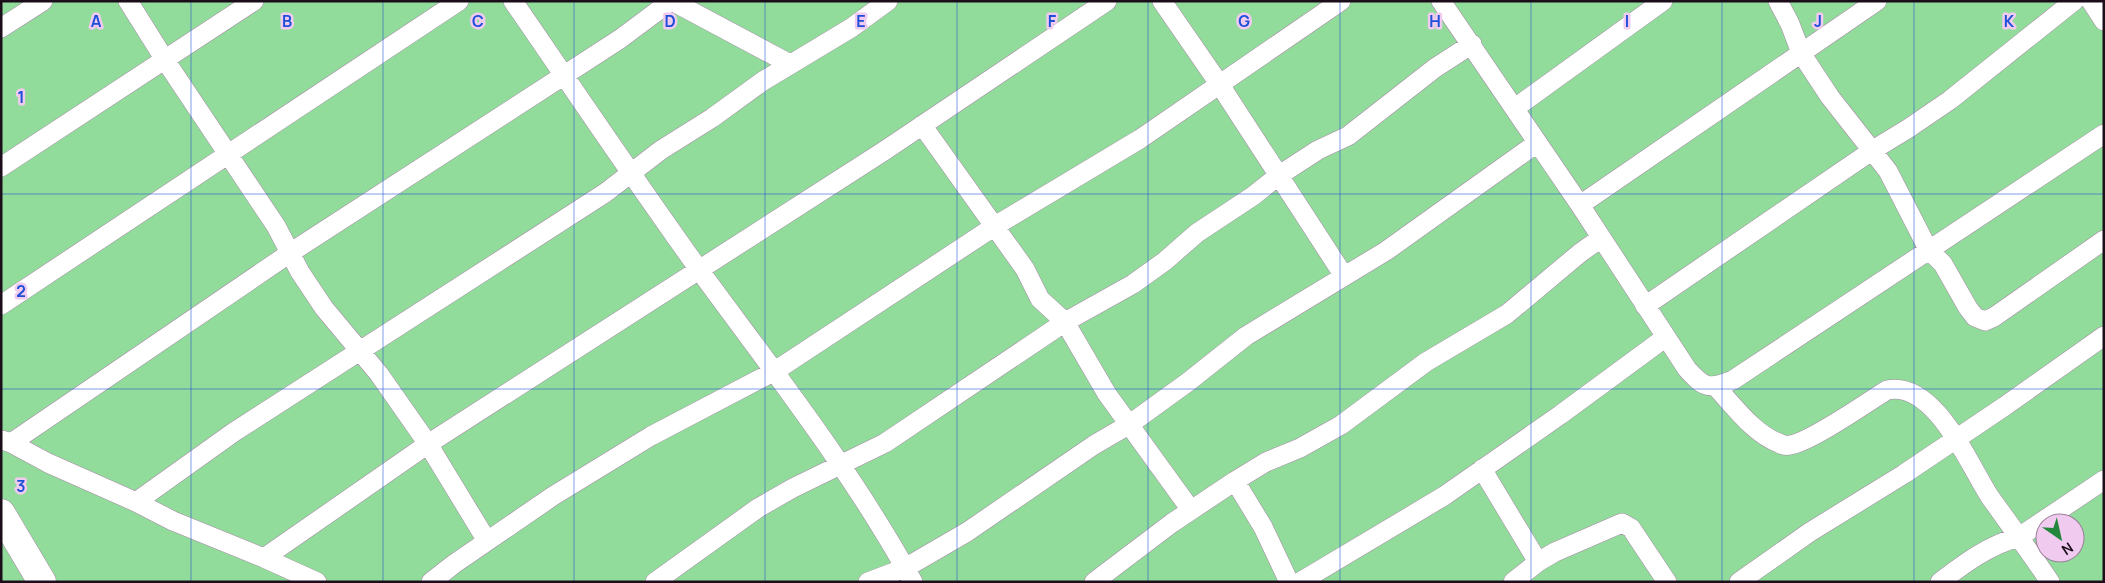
<svg xmlns="http://www.w3.org/2000/svg" width="2105" height="583" font-family="Manrope,sans-serif">
  <style>
    .green { fill: #91dc9a; fill-rule: evenodd }
    .lines { fill: none; stroke-linecap: round; stroke-linejoin: round }
    .street-casing { stroke: #aa88a9; stroke-width: 20 }
    .secondary-casing { stroke: #aa88a9; stroke-width: 29 }
    .street { stroke: #fff; stroke-width: 19 }
    .secondary { stroke: #fff; stroke-width: 28 }
    .grid { fill: none; stroke: #1d4ed8; stroke-width: 1; stroke-opacity: 0.55 }
    .grid-label { font-size: 16px; text-anchor: middle; font-weight: bold; fill: #1d4ed8; stroke: #f0cbef; stroke-width: 5; stroke-linejoin: round; paint-order: stroke }
  </style>
  <rect width="100%" height="100%" fill="#f0cbef"/>
  <!-- green -->
  <path class="green" d="M1,1H2104V582H1ZM2045,523H2075V553H2045Z"/>
  <g class="lines">
    <!-- street casing -->
    <g class="street-casing">
      <path id="street" d="M128,1L165,60L276,226L300,272L324,308L379,374L428,444L487,541
        M513,1C575,91 636,182 700,271C774,372 852,471 913,582
        M672,1L790,64
        M1162,1L1220,85L1344,276
        M1441,1L1580,205L1687,369C1704,388 1709,390 1733,380L2104,134
        M1778,1L1790,24L1801,53L1830,97L1888,171L1928,249L1943,264L1968,308L1975,317L1985,321L1994,317L2104,240
        M2091,1L2104,21
        M1,28L43,1
        M1515,108L1663,1
        M922,125L1025,269L1040,299L1065,322L1107,394L1191,510
        M1,167L254,1
        M1580,205L1877,1
        M1,305L459,1
        M1645,306L1873,150L1909,128L1950,100L2074,1
        M1716,387C1734,406 1754,434 1779,443C1782,445 1786,446 1790,445C1809,443 1868,402 1887,390C1935,380 1969,465 1990,497C2010,525 2031,553 2050,582
        M2,440L11,443L48,463L136,502L173,521L264,558L317,582
        M11,443L290,253L620,39L671,1
        M1482,469L1538,562
        M1235,481L1263,527L1289,582
        M136,502L234,432L605,193L661,150L712,118L763,81L851,28L888,1
        M264,558L428,444L884,151L1107,1
        M431,582L454,564L553,496L651,436L775,371L995,226L1140,139L1341,1
        M655,582L758,508L793,488L885,443L1065,322L1133,284L1165,261L1197,233L1253,196L1278,176L1318,150L1348,136L1435,68L1472,44
        M868,582L905,568L967,532L1094,445L1130,424L1188,382L1246,336L1386,251L1537,143
        M1094,582L1172,523L1235,481L1266,462L1300,448L1341,425L1426,362L1507,314L1580,253L1601,238
        M1300,582L1444,496L1560,415L1666,337
        M1513,582L1538,562L1555,552L1622,523L1631,528L1667,582
        M1739,582L1810,532L1904,474L2005,406L2104,336
        M1940,582C1965,563 1989,545 2019,537L2104,480"/>
    </g>
    <!-- secondary casing -->
    <g class="secondary-casing">
      <path id="secondary" d="M1,513L42,582"/>
    </g>
    <!-- street -->
    <use href="#street" class="street"/>
    <!-- secondary -->
    <use href="#secondary" class="secondary"/>
  </g>
  <!-- grid -->
  <path class="grid" d="M191,1V582M383,1V582M574,1V582M765,1V582M957,1V582M1148,1V582M1340,1V582M1531,1V582M1722,1V582M1914,1V582M1,194H2104M1,389H2104"/>
  <g class="grid-label">
    <text x="96" y="27">A</text>
    <text x="287" y="27">B</text>
    <text x="478" y="27">C</text>
    <text x="670" y="27">D</text>
    <text x="861" y="27">E</text>
    <text x="1052" y="27">F</text>
    <text x="1244" y="27">G</text>
    <text x="1435" y="27">H</text>
    <text x="1627" y="27">I</text>
    <text x="1818" y="27">J</text>
    <text x="2009" y="27">K</text>
    <text x="21" y="103">1</text>
    <text x="21" y="297">2</text>
    <text x="21" y="492">3</text>
  </g>
  <!-- border -->
  <rect width="2105" height="583" fill="none" stroke="#1b0e1a" stroke-width="5"/>
  <!-- north arrow -->
  <g transform="translate(2060 538) rotate(146)"><circle r="24" fill="#f0cbef" stroke="#9b7f9a"/>
  <path d="M0-4L9 19L0 12L-9 19Z" fill="#23873b"/>
  <text y="-8" font-size="14" font-weight="bold" text-anchor="middle" fill="#1b0e1a">N</text>
  </g>
</svg>
